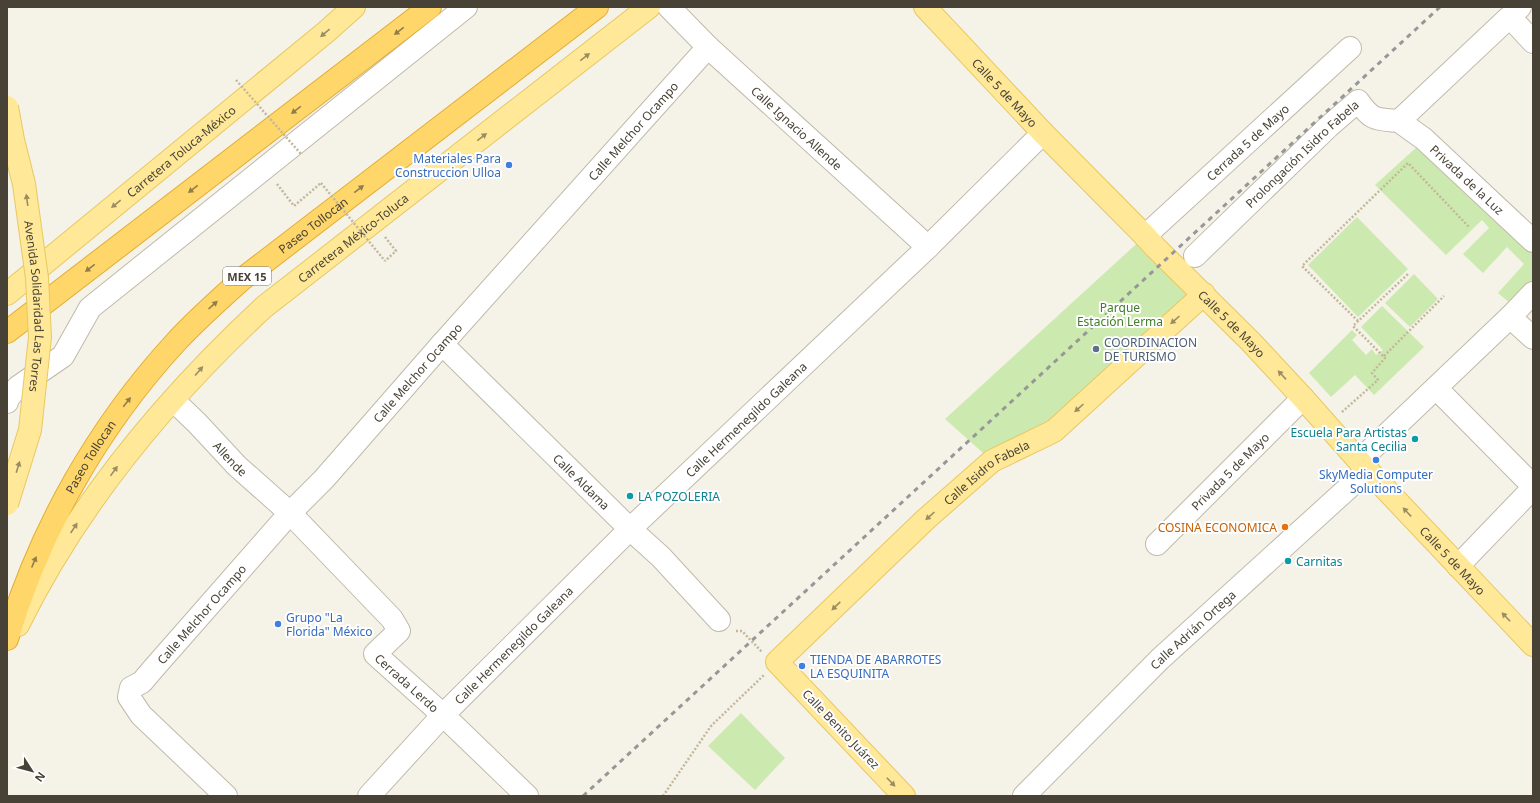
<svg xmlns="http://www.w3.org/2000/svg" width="1540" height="803" font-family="'Noto Sans',sans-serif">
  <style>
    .green { fill: #cceaaf }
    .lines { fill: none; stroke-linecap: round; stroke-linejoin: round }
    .minor-casing { stroke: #c1baaa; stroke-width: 24 }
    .major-casing { stroke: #e8c862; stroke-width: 24 }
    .highway-casing { stroke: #e3ad33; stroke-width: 24 }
    .path { stroke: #c3b79b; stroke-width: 2.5; stroke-dasharray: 2 2; stroke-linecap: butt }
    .minor { stroke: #fff; stroke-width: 22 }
    .major { stroke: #ffe897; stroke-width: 22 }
    .highway { stroke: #ffd669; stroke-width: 22 }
    .rail { stroke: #979797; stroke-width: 3; stroke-dasharray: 5 5; stroke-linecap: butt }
    .major-bridge-casing { stroke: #e8c862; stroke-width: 24; stroke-linecap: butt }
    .path-bridge { stroke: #c3b79b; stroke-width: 2.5; stroke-dasharray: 2 2; stroke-linecap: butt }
    .major-bridge { stroke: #ffe897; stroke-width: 22 }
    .oneway { fill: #917d4a }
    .oneway2 { fill: #9a8d62 }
    .shop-dot { fill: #3f7fe0; stroke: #fff; stroke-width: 1.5 }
    .service-dot { fill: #5c6f8a; stroke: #fff; stroke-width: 1.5 }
    .culture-dot { fill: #0f9aa8; stroke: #fff; stroke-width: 1.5 }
    .food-dot { fill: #e8710a; stroke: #fff; stroke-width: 1.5 }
    .labels { text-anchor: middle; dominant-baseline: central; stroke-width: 4; stroke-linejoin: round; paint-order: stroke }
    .shield { fill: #fff; stroke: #7f7b72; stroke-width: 1 }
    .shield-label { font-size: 11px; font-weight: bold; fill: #484236 }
    .street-label { font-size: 12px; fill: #484236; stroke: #fff }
    .shop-label { font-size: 12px; fill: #366cbe; stroke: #fff; text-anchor: start }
    .park-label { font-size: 12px; fill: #427d27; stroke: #fff }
    .service-label { font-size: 12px; fill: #4e5e75; stroke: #fff; text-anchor: start }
    .culture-label { font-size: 12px; fill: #0d838f; stroke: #fff; text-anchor: start }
    .food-label { font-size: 12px; fill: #c56008; stroke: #fff; text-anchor: end }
  </style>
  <rect width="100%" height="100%" fill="#f5f2e8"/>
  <!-- green -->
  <path class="green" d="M1419,145L1533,250V283L1511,304L1498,293L1524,264L1507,247L1483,273L1463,254L1489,228L1482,220L1446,255L1375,185Z
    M1357,217L1408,269L1358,317L1308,265Z
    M1145,236L1204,294L1054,431L992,461L945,419Z
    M1414,274L1438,299L1410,327L1385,303Z
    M1382,306L1424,347L1374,395L1355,375L1331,397L1309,373L1352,330L1357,335L1352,340L1366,355L1372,349L1376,355L1383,350L1361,327Z
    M741,713L785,758L755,790L708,746Z"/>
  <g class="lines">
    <!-- minor casing -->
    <g class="minor-casing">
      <g id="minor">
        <path id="s1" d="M669,7L708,47L928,247"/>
        <path d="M1510,17L1533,42"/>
        <path id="s2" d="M1399,121L1424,139L1533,241"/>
        <path id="s3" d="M1145,236L1350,48"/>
        <path id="s4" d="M1195,256L1328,127L1358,101C1372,121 1376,119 1399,121L1520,7"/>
        <path d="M1510,317L1533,338"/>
        <path id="s5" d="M442,344L630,529L661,557L719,620"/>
        <path d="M1436,388L1533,486"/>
        <path id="s6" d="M173,400L197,423L237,466L290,513L392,619L399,631L375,654L443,715L527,796"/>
        <path d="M7,402L8,398L18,387L63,356L90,308L466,7"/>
        <path d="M1359,461L1510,317L1533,293"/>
        <path id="s7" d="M1157,544L1303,398"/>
        <path d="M1458,566L1533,488"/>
        <path id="s8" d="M226,796L141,715L129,697L131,688L142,682L153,669L290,513L324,479L442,344L708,47"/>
        <path id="s9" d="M369,796L443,715L630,529L928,247L1043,133"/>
        <path id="s10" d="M1024,796L1160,659L1368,470"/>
      </g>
    </g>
    <!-- major casing -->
    <g class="major-casing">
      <g id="major">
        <path id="s11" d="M925,7L1043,133L1145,236L1156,248L1251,342L1303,398L1359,461L1533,645"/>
        <path id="s12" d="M7,294L326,32L354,7"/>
        <path id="s13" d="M18,625C78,503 166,398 264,307L649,7"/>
        <path id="s14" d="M904,796L777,662L926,519L992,461L1054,431L1204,294"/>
      </g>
    </g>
    <!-- highway casing -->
    <g class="highway-casing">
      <g id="highway">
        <path d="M7,332L430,7"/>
        <path id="s15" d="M7,639C40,529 98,427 175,343C196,320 219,300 241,280L597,7"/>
      </g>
    </g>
    <!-- path -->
    <path class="path" d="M277,184L294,206L321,183
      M385,237L396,251L385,261
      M1358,321L1302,266L1408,163L1469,227
      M1384,356L1444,296
      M1342,412L1378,380L1372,373L1385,358L1353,326L1409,273
      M736,631H742L762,652
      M663,796L711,726L764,675"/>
    <!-- minor -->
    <use href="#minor" class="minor"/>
    <!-- major -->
    <use href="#major" class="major"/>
    <!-- highway -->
    <use href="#highway" class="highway"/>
    <!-- rail -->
    <path class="rail" d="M583,796L1440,7"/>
    <!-- major-bridge casing -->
    <g class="major-bridge-casing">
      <g id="major-bridge">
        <path id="s16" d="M7,107L13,140L24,184L37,278L40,337L30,430L7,504"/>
      </g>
    </g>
    <!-- path-bridge -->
    <path class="path-bridge" d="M236,80L301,154
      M321,183L385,261"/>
    <!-- major-bridge -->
    <use href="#major-bridge" class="major-bridge"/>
  </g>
  <!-- one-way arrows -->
  <defs><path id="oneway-solid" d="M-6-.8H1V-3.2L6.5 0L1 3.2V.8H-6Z"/></defs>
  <g class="oneway">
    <use href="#oneway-solid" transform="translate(399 31) rotate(142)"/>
    <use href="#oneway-solid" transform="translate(296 110) rotate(142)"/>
    <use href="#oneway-solid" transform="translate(193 189) rotate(142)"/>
    <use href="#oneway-solid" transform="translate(359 189) rotate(-38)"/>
    <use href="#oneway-solid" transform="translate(90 268) rotate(142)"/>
    <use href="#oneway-solid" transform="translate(213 305) rotate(-42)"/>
    <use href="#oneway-solid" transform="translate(127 402) rotate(-52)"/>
    <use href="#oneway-solid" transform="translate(34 562) rotate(-67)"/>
  </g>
  <g class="oneway2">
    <use href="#oneway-solid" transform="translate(325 33) rotate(140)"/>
    <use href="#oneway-solid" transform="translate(585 57) rotate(-38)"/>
    <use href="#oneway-solid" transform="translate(482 137) rotate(-38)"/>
    <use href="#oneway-solid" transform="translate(27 200) rotate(-98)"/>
    <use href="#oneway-solid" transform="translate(116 204) rotate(141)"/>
    <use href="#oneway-solid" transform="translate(1175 320) rotate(138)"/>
    <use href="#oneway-solid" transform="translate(199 371) rotate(-49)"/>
    <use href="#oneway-solid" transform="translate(1282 375) rotate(-133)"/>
    <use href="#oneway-solid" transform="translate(1079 408) rotate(138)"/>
    <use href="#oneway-solid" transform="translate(18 467) rotate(-73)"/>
    <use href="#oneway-solid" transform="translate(114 471) rotate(-54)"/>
    <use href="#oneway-solid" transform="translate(1407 512) rotate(-133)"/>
    <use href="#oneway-solid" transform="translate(930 516) rotate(138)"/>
    <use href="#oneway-solid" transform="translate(74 528) rotate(-57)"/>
    <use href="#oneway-solid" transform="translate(836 606) rotate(136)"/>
    <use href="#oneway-solid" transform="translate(1506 617) rotate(-134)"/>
    <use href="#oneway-solid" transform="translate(891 782) rotate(46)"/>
  </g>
  <!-- markers -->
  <g class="shop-dot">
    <circle cx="509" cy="165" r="4"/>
    <circle cx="1376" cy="460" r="4"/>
    <circle cx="278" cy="624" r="4"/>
    <circle cx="802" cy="666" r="4"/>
  </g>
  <circle class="service-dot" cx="1096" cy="349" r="4"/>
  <g class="culture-dot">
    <circle cx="1415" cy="439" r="4"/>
    <circle cx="630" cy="496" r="4"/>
    <circle cx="1288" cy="561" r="4"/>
  </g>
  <circle class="food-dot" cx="1285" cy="527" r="4"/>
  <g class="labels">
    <!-- shield labels -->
    <rect class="shield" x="223" y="267" width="48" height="18" rx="3"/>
    <g class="shield-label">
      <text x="247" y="276">MEX 15</text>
    </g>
    <!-- street labels -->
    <g class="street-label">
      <text stroke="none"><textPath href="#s11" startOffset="117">Calle 5 de Mayo</textPath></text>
      <text stroke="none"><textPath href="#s1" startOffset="176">Calle Ignacio Allende</textPath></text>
      <text stroke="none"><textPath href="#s8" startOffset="899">Calle Melchor Ocampo</textPath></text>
      <text stroke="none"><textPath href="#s3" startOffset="139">Cerrada 5 de Mayo</textPath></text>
      <text stroke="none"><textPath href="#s12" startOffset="225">Carretera Toluca-México</textPath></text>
      <text stroke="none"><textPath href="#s4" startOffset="148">Prolongación Isidro Fabela</textPath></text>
      <text stroke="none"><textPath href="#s2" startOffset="90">Privada de la Luz</textPath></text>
      <text stroke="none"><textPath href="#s15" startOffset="525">Paseo Tollocan</textPath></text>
      <text stroke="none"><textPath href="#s13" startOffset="517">Carretera México-Toluca</textPath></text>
      <text stroke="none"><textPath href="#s16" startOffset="202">Avenida Solidaridad Las Torres</textPath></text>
      <text stroke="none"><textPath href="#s11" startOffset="441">Calle 5 de Mayo</textPath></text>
      <text stroke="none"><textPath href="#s8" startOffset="575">Calle Melchor Ocampo</textPath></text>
      <text stroke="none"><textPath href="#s9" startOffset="533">Calle Hermenegildo Galeana</textPath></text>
      <text stroke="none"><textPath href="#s15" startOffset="201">Paseo Tollocan</textPath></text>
      <text stroke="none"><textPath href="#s6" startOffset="82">Allende</textPath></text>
      <text stroke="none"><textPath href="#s7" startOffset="103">Privada 5 de Mayo</textPath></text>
      <text stroke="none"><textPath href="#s14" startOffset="468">Calle Isidro Fabela</textPath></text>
      <text stroke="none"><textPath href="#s5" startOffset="196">Calle Aldama</textPath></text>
      <text stroke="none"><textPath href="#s11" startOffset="765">Calle 5 de Mayo</textPath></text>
      <text stroke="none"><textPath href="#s8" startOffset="251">Calle Melchor Ocampo</textPath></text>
      <text stroke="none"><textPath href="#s10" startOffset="237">Calle Adrián Ortega</textPath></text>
      <text stroke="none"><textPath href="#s9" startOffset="209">Calle Hermenegildo Galeana</textPath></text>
      <text stroke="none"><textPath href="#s6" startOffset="400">Cerrada Lerdo</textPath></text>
      <text transform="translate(841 729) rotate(46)">Calle Benito Juárez</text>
    </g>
    <!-- shop labels -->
    <g class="shop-label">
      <text x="501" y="158" text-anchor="end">Materiales Para<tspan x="501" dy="14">Construccion Ulloa</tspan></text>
      <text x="1376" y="474" text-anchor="middle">SkyMedia Computer<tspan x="1376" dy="14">Solutions</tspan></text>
      <text x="286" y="617">Grupo "La<tspan x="286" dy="14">Florida" México</tspan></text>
      <text x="810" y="659">TIENDA DE ABARROTES<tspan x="810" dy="14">LA ESQUINITA</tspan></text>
    </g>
    <!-- park labels -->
    <g class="park-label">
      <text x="1120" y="307">Parque<tspan x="1120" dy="14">Estación Lerma</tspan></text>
    </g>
    <!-- service labels -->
    <g class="service-label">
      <text x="1104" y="342">COORDINACION<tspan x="1104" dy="14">DE TURISMO</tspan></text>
    </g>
    <!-- culture labels -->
    <g class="culture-label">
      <text x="1407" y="432" text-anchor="end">Escuela Para Artistas<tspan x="1407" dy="14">Santa Cecilia</tspan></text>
      <text x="638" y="496">LA POZOLERIA</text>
      <text x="1296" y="561">Carnitas</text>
    </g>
    <!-- food labels -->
    <g class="food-label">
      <text x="1277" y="527">COSINA ECONOMICA</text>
    </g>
  </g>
  <!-- border -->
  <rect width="1540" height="803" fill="none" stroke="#484236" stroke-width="16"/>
  <!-- north arrow -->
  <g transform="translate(32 771) rotate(126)" stroke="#ffffff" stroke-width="3" paint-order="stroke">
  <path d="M0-3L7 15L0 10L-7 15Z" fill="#484236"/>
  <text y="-6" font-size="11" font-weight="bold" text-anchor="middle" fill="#484236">N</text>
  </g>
</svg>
